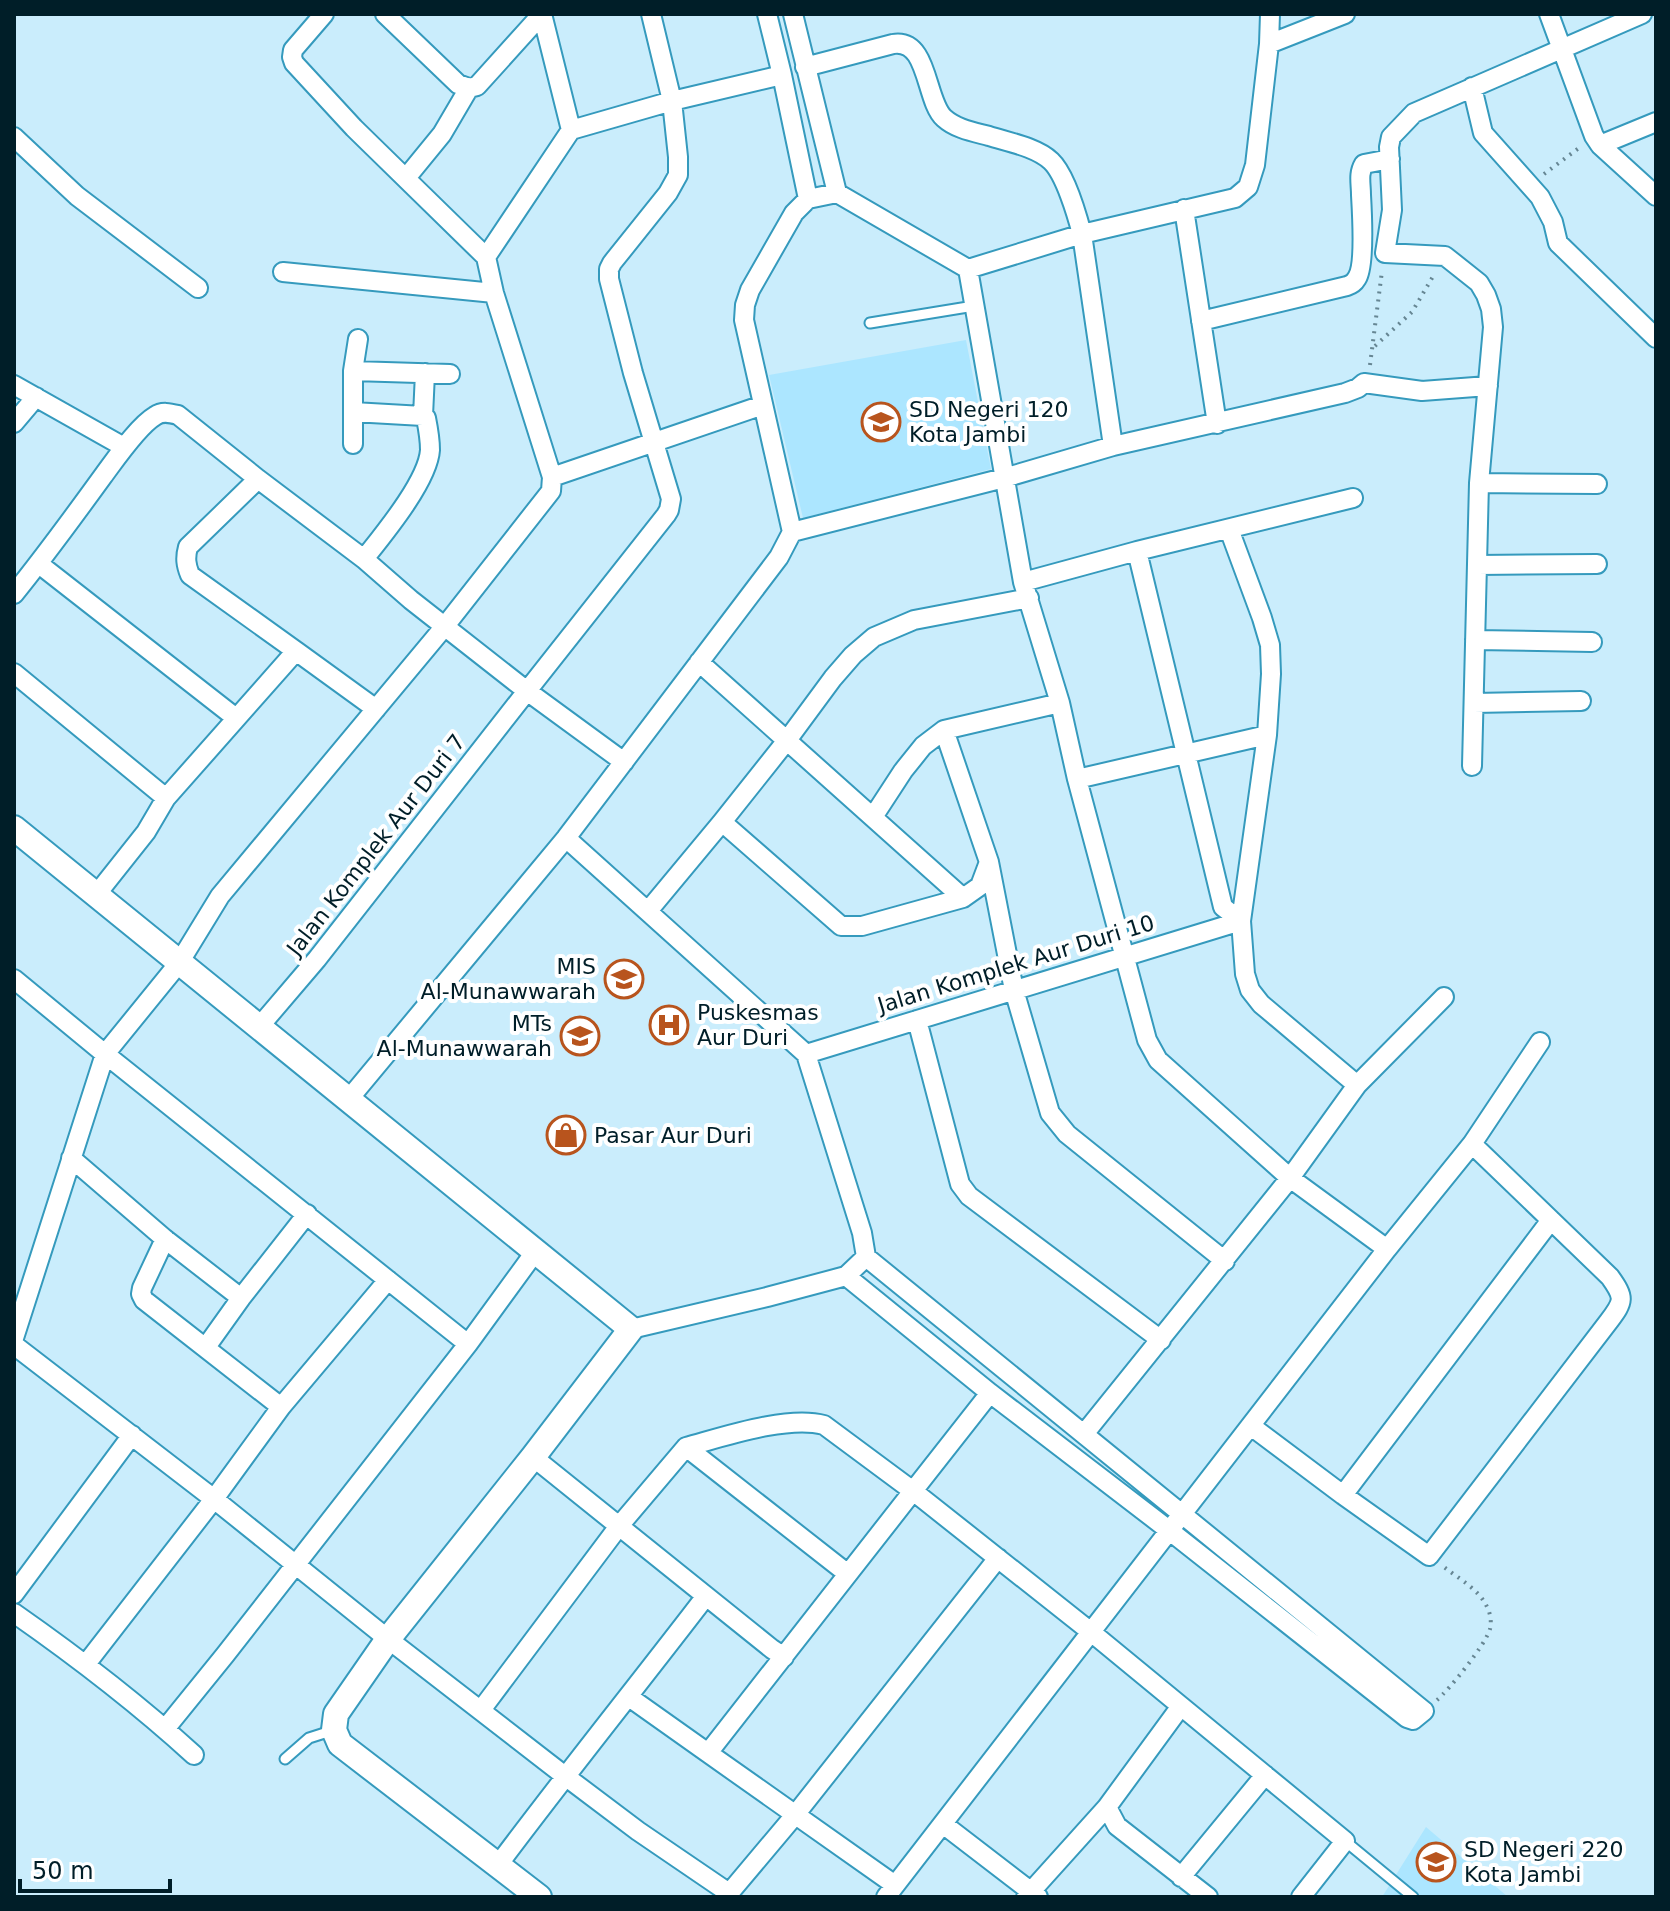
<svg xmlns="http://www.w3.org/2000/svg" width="1670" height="1911" font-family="'DejaVu Sans',sans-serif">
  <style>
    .built { fill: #ace6ff }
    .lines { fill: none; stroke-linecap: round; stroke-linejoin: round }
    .service-casing { stroke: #359abd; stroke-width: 13 }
    .minor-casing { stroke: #359abd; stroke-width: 22 }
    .tertiary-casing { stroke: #359abd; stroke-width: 28 }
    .path { stroke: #668693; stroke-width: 4; stroke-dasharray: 2 6; stroke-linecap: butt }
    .service { stroke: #fff; stroke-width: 9 }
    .minor { stroke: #fff; stroke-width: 18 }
    .tertiary { stroke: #fff; stroke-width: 24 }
    .labels { text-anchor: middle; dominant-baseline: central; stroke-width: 8; stroke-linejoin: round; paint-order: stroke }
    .poi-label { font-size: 22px; fill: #001e28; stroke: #fff; text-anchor: start }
    .street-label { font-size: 22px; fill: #001e28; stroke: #fff }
  </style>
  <rect width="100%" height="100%" fill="#caedfc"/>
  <!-- built -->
  <path class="built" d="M966,340L991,469L803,518L769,375Z
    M1426,1827L1508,1897H1382Z"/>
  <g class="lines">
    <!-- service casing -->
    <g class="service-casing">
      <path id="service" d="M870,323L974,306
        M285,1759L309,1738L334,1730
        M1345,1841L1413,1897"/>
    </g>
    <!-- minor casing -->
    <g class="minor-casing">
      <path id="minor" d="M324,14L293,50L292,57L294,63L354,128L486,257
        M385,14L458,84L469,88L477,86L542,14
        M542,14L571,130
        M767,14L782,75L808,199
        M793,14L837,193
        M1549,14L1594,136L1600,145L1656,196
        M1269,44L1345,14
        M805,67L893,44C929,38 925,101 944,118C956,129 974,132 989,136C1008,142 1036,147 1051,161C1065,174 1077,215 1082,234L1113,446
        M1472,87L1483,133L1540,197L1553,222L1558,243L1656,338
        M14,137L77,196L198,288
        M1600,145L1656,122
        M406,178L442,134L469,88
        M1184,209L1217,424
        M968,269L1023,582L1060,703L1077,779L1147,1040L1158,1060L1290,1178L1387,1249
        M283,272L494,293
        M1201,321L1347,286C1352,284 1354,283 1357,278C1365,266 1362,212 1361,195C1361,183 1358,174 1364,164L1390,159
        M353,371L450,374
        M14,385L124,447
        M353,412L423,416L426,418C428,428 430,439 430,450C428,481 383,535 364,559
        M423,416L425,373
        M14,423L36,397
        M353,444V371L358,339
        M552,477L763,405
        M258,479L188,547C185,558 186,565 190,575L296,651
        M1479,483L1597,484
        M792,532L1004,478L1113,446L1345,393L1358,388L1364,383L1422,391L1488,386
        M1137,551L1223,907L1241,921L1245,974L1250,990L1261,1004L1357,1085
        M39,564L236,718
        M1477,565L1597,564
        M1023,582L1137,551L1353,498
        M14,594C45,556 74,516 103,476C115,460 138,426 155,416C162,411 170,413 178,415L258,479L364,559L411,600L527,691L317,959L259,1027
        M1475,640L1592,642
        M699,662L963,898L980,886L989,862
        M14,673L166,798
        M1474,703L1581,701
        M944,730L1060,703
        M624,762L527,691L666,515L669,510L671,499L633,373L609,279V269L612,263L668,193L678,175V157L672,101L651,14
        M1472,766L1479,483L1493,327L1491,309L1486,295L1479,283L1445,256L1385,253L1392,210L1389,147L1391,137L1414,113L1642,14
        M1077,779L1267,735
        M873,817L903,771L923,746L944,730L989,862L1014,990L1050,1113L1067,1134L1225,1261
        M722,822L841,926H862L963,898
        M566,838L806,1054L862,1233L866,1257L846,1276L767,1297L631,1329
        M96,895L146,832L166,798L296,651L376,709
        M648,911L722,822L788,739L833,678L853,655L874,637L914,620L1029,598
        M14,979L105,1054L468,1344L535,1252
        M917,1020L960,1184L969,1196L1161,1340
        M806,1054L1241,921L1267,735L1271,674L1270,645L1262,618L1229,529
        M348,1100L566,838L779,557L792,532L744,320L745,305L750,290L794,213L808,199L837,193L968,269L1082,234L1235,198L1248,187L1255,165L1269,44L1270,14
        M71,1158L165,1239L241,1298
        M165,1239L142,1288L141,1294L144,1300L281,1407
        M846,1276L990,1393L1170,1531L1407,1718L1413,1720L1424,1711L866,1257
        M14,1338L105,1054L179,963L220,896L445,626L551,491L552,477L494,293L486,257L571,130L672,101L782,75
        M14,1345L214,1499L388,1639L565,1776L638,1831L729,1893
        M206,1347L241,1298L307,1214
        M1251,1426L1343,1495L1429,1556L1609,1321C1624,1301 1625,1298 1610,1277L1472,1144
        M1084,1434L1290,1178L1357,1085L1444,997
        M686,1447C723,1437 787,1415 824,1425L913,1491L990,1393
        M533,1457L772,1649L784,1657
        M1343,1495L1551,1220
        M14,1594L132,1435
        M14,1613C77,1657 137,1703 194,1755
        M86,1664L214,1499L281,1407L388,1280
        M629,1697L708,1753
        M1181,1706L1107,1807L1117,1826L1208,1897
        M481,1710L619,1526L686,1447L848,1574
        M165,1729L225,1655L468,1344
        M943,1824L1038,1897
        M498,1865C566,1774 637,1686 706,1596
        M1181,1877L1265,1775
        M895,1885L708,1753L913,1491L1091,1632L1345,1841L1301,1897
        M726,1897L795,1815L998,1558
        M886,1897L1387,1249L1472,1144L1540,1042
        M1026,1897L1107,1807"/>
    </g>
    <!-- tertiary casing -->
    <g class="tertiary-casing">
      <path id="tertiary" d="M14,828L631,1329L533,1457L388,1639L336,1714L334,1730L340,1744L539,1897"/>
    </g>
    <!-- path -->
    <path class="path" d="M1544,174L1579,148
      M1375,346L1412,312L1435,273
      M1370,365L1382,271
      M1437,1700C1449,1690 1486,1644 1490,1629C1492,1622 1490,1611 1486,1605C1478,1589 1458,1578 1444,1567"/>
    <!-- service -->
    <use href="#service" class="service"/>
    <!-- minor -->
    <use href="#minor" class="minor"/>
    <!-- tertiary -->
    <use href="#tertiary" class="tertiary"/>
  </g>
  <!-- icons -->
  <defs>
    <g id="school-ring" transform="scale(2)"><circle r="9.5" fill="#fff" stroke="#b8541d" stroke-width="1.5"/><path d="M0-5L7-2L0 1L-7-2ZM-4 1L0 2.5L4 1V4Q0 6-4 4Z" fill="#b8541d"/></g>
    <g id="hospital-ring" transform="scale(2)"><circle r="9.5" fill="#fff" stroke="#b8541d" stroke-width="1.5"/><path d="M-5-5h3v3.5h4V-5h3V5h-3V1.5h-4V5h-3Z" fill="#b8541d"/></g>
    <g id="shop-ring" transform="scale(2)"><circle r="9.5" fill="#fff" stroke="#b8541d" stroke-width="1.5"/><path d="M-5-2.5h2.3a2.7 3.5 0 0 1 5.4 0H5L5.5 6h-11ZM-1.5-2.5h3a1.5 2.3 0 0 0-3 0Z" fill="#b8541d"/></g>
  </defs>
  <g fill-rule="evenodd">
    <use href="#school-ring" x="881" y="422"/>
    <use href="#school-ring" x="624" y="979"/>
    <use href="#hospital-ring" x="669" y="1025"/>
    <use href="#school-ring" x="580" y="1036"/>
    <use href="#shop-ring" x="566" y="1135"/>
    <use href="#school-ring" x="1436" y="1862"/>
  </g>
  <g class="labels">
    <!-- poi labels -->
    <g class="poi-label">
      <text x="909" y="409">SD Negeri 120<tspan x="909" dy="25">Kota Jambi</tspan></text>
      <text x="596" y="966" text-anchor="end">MIS<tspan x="596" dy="25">Al-Munawwarah</tspan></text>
      <text x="697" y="1012">Puskesmas<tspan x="697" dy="25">Aur Duri</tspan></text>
      <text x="552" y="1023" text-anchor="end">MTs<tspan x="552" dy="25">Al-Munawwarah</tspan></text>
      <text x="594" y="1135">Pasar Aur Duri</text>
      <text x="1464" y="1849">SD Negeri 220<tspan x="1464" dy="25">Kota Jambi</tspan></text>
    </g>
    <!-- street labels -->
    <g class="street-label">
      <text transform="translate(376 845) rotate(-52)">Jalan Komplek Aur Duri 7</text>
      <text transform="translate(1016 964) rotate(-17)">Jalan Komplek Aur Duri 10</text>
    </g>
  </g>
  <!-- border -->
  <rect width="1670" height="1911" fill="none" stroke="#001e28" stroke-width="32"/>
  <!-- scale -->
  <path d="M20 1879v12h150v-12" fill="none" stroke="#001e28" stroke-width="4"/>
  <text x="32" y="1879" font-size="24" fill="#001e28" stroke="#ffffff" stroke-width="6" paint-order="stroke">50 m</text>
</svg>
